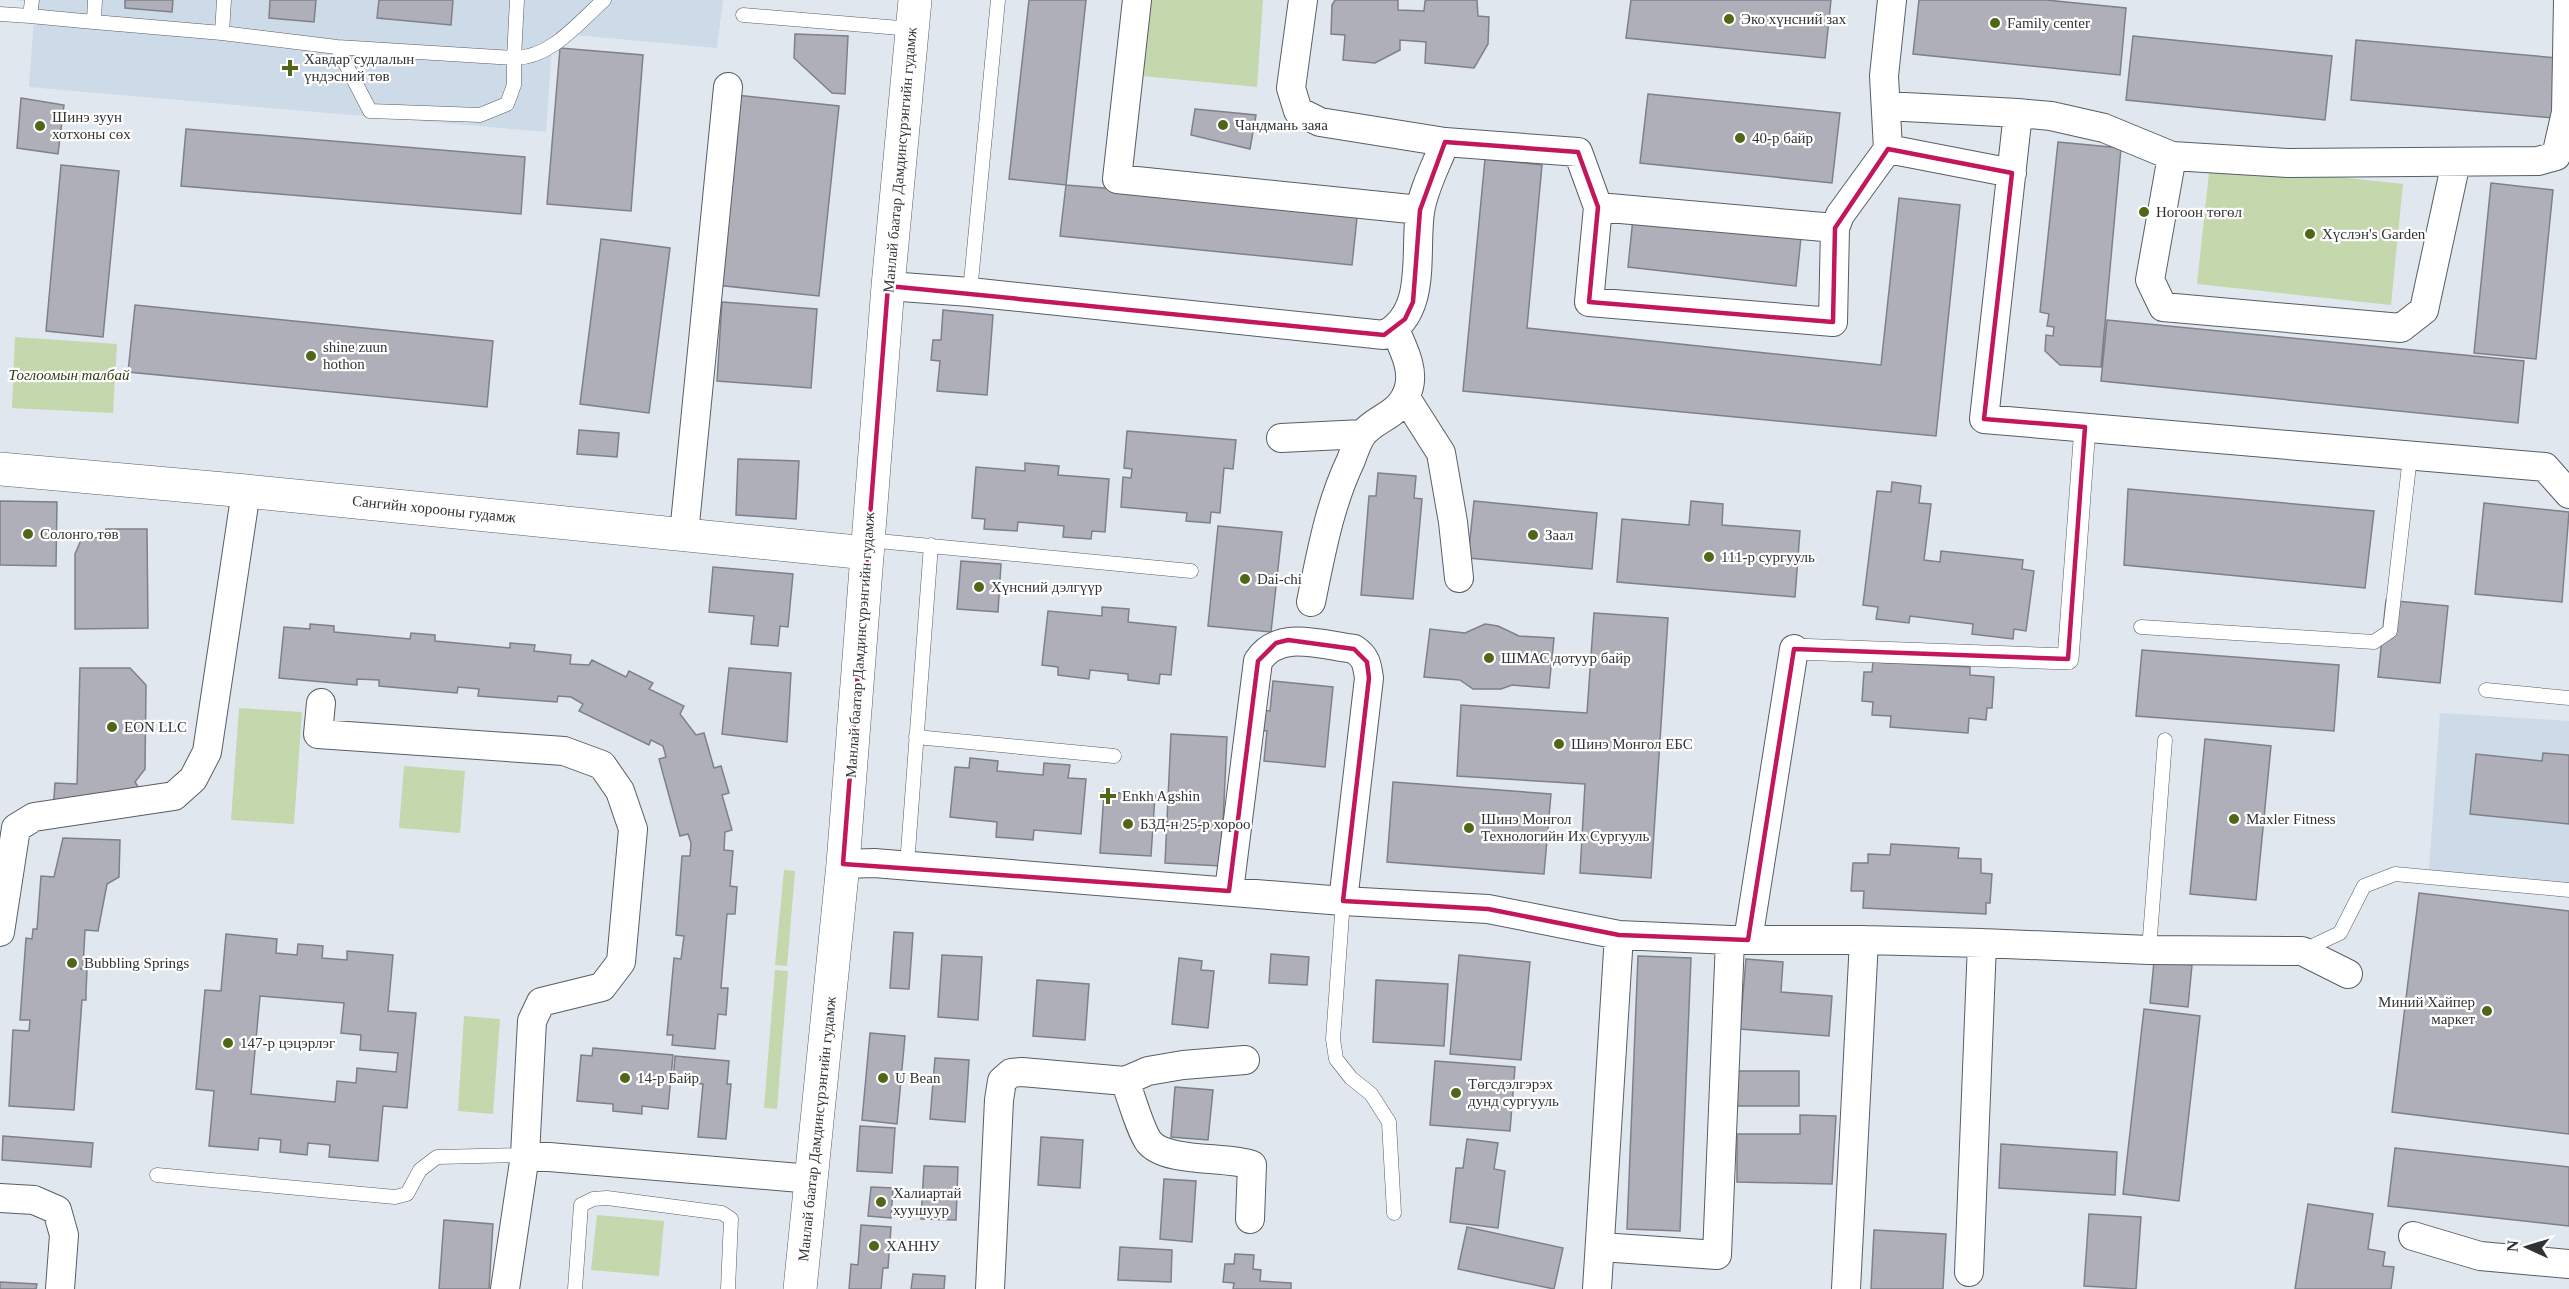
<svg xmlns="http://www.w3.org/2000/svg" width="2569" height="1289" font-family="'Times New Roman',serif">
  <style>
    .built { fill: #cddae7 }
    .green { fill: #c5d7ad }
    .building { fill: #aeafb8; stroke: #7f8089; stroke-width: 1.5; fill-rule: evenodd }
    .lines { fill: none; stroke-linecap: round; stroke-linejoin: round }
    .service-casing { stroke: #585e64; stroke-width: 15 }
    .pedestrian-casing { stroke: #585e64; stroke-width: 22 }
    .minor-casing { stroke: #585e64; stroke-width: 30 }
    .tertiary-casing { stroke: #585e64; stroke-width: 34 }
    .secondary-casing { stroke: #585e64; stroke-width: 34 }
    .service { stroke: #fff; stroke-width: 14 }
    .pedestrian { stroke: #fff; stroke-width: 21 }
    .minor { stroke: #fff; stroke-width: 28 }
    .tertiary { stroke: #fff; stroke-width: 33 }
    .secondary { stroke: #fff; stroke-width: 33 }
    .marked { fill: none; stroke: #c2185b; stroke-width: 4.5; stroke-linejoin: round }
    .poi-dot { fill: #4f6717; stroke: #fff; stroke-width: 2 }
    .labels { text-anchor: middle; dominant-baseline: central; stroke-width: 4.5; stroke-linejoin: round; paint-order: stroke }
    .poi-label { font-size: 15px; fill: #303235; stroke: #fff; text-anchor: start }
    .street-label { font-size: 15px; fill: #303235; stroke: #fff }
    .park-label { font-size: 15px; font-style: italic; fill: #2d3c12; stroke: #fff }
  </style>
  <rect width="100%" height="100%" fill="#e0e7ef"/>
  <!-- built -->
  <path class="built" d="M15,0H723L717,48L553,33L546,132L29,87L35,3Z
    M2440,713L2569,721V883L2429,870Z"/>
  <!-- green -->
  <path class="green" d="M1148,0H1263L1257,87L1142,76Z
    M2210,163L2403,184L2391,305L2197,284Z
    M15,337L117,344L113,413L12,408Z
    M239,708L302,712L294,824L231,820Z
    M404,766L465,771L460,833L399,828Z
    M784,870L795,871L787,966L775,965Z
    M775,970L788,971L777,1109L764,1108Z
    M464,1016L500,1019L493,1114L458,1111Z
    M597,1215L664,1221L659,1276L591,1270Z"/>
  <!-- building -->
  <path class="building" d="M125,0H173L172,12L125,8Z
    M270,0H316L314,22L269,18Z
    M379,0H453L451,25L377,18Z
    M1029,0H1086L1066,185L1009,179Z
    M1335,0H1398V10L1424,11L1425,1L1428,0H1477L1478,16L1489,17L1488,44L1474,68L1425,63L1426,42L1400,40V50L1375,63L1343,60L1345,35L1331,34L1332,5Z
    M1631,0H1831L1825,58L1626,38Z
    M1919,0H2046L2126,8L2120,75L1913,54Z
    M795,34L848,36L845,94L832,93L794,58Z
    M2133,36L2332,56L2325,120L2126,100Z
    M2356,40L2558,58L2553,118L2351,100Z
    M560,48L643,55L631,211L547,204Z
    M1648,94L1840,113L1832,183L1640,163Z
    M736,95L839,106L819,296L716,285Z
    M21,98L64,105L58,154L17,148Z
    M1195,109L1256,115L1250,149L1191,135Z
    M186,129L525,157L521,214L181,186Z
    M2058,142L2121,148L2101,367L2060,365L2045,351L2046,335L2053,336L2054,327L2047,326L2049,314L2040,312Z
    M1485,159L1542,165L1527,328L1881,365L1899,198L1960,205L1936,436L1463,391Z
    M61,165L119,171L103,337L46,331Z
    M2491,183L2553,190L2536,359L2474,353Z
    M1066,185L1358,208L1352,265L1060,236Z
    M1633,218L1801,237L1796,286L1628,267Z
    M601,239L670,248L649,413L580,404Z
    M722,302L817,309L811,388L717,381Z
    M135,305L493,341L487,407L128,372Z
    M943,310L993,315L987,395L937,391L940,361L931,360L933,340H941Z
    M2107,320L2524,361L2518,423L2101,381Z
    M579,430L619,433L617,457L577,454Z
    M1127,431L1236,440L1233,469L1224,468L1220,513L1211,512L1210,523L1186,521L1187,513L1121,507L1123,477L1131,478L1132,469L1124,468Z
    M738,459L799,461L796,519L736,515Z
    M1025,463L1059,466L1058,475L1109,479L1105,532L1092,531L1091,539L1063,537L1064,526L1018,522L1017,531L984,529L985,519L972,518L976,467L1025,471Z
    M1378,473L1416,476L1414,498L1422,499L1413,599L1361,595L1369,496H1376Z
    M1892,482L1921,486L1919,503L1931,504L1924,560L1940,562L1941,551L2023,560L2022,569L2034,571L2026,631L2014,629L2013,639L1972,634L1973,624L1910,616L1909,623L1876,619L1878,607L1863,605L1877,491L1891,492Z
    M2128,489L2374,511L2365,588L2124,565Z
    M0,501L57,502L56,566L0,565Z
    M1474,501L1597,513L1592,569L1468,558Z
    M1691,501L1723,504L1722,525L1800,531L1795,597L1617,582L1622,519L1689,525Z
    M2484,503L2569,512L2562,602L2475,594Z
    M1218,526L1282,532L1271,632L1208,626Z
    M106,529H147L148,628L75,629V554L82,538H106Z
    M961,561L1001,564L998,612L957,609Z
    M713,567L793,574L788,627L780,626L778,646L751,644L754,616L709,612Z
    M2386,600L2448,606L2440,683L2378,677Z
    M1102,607L1129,609L1128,622L1176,627L1171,675L1160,674L1159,684L1128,680V674L1090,670L1089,679L1058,675V667L1042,665L1048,611L1102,616Z
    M1594,613L1668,618L1651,878L1580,873L1585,784L1457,776L1461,705L1587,713Z
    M310,624L334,626V632L410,639L411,633L435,635V641L510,648V643L535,645L534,651L571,655L570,664L589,665L592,660L626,677L629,671L653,683L649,689L684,706L680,714L696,735L704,733L714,768L721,766L729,793L722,795L732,830L725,832L724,850L733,851L730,886L737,887L735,914H727L721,988H728L726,1015L718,1014L715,1049L672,1045L673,1035H667L674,958L681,959L684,936L676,935L682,856H690L691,843L688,834L680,836L659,759L666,757L663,746L651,740L649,745L579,711L583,704L571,697L558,696L557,702L478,696L479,689L458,687L457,693L379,686V680L357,679V685L279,678L284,627L310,629Z
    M1485,624L1498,626L1519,636L1554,638L1549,688L1512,685L1501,689H1473L1460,680L1424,677L1430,629L1465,633Z
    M2142,650L2339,665L2334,731L2136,716Z
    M1873,662L1970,667V675L1994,677L1992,708H1987L1986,720L1969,718L1968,733L1890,727L1891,716L1872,715L1873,702L1862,701L1864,672H1872Z
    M80,668H130L146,685L145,769L135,782L142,793L53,811L55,783L77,784Z
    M729,668L791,673L787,742L722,734Z
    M1273,681L1333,687L1325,767L1264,761L1267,731L1258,730L1260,710L1270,711Z
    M1171,734L1227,737L1221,866L1165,863Z
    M2205,739L2271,746L2256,900L2190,894Z
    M2543,753L2569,755V824L2470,814L2476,754L2542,761Z
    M970,758L998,761L997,771L1043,775L1044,763L1070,765L1068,778L1086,779L1081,834L1034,830L1033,840L996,837L997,822L950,817L955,767L969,768Z
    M1393,782L1551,794L1544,874L1387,862Z
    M1104,792L1155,795L1151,856L1100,853Z
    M63,838L120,840L119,877L107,884L98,931L85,930L83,968L80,969L87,970L86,992V1000H82L74,1110L9,1106L13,1030L29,1031L30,1020H20L26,938L32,939L33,929H37L41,876L54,877Z
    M1891,844L1959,848L1958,858L1981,859V873L1992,874L1990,903H1986V914L1863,908L1864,891H1851L1853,863H1868V854L1890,855Z
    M2419,893L2569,911V1134L2392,1112Z
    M894,932L913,933L909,989L890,988Z
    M226,934L277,939L276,953L297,955L298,944L323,946L322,958L347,960V951L393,955L388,1011L416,1013L407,1108L383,1106L378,1161L329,1157L330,1145L308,1143L307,1155L280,1152L281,1140L259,1138L258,1150L209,1146L214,1091L196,1089L205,990L221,991ZM260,996L344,1003L341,1033L361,1035L360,1050L398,1053L396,1072L357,1068L356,1083L337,1081L335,1102L251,1094Z
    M1271,954L1309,957L1307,985L1269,983Z
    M942,955L982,957L978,1020L938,1017Z
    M1459,955L1530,962L1521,1060L1450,1054Z
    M1638,956L1691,958L1680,1231L1627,1229Z
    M1179,958L1202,961L1201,970L1214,971L1208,1028L1172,1024Z
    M1746,959L1783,962L1781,992L1832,996L1829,1036L1740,1029Z
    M2154,961L2192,965L2188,1007L2150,1003Z
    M1037,980L1089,984L1085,1040L1033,1036Z
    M1376,980L1448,984L1444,1046L1373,1042Z
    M2144,1009L2200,1016L2179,1201L2123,1194Z
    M870,1033L905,1036L897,1124L862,1120Z
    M593,1048L673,1055L668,1109L642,1106V1114L613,1111V1104L577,1101L581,1055L592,1056Z
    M675,1056L729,1061L727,1084H731L726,1139L698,1137L703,1084L673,1081Z
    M935,1058L969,1060L965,1122L930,1119Z
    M1435,1061L1515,1067L1510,1131L1430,1125Z
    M1737,1071H1799V1106H1737Z
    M1175,1087L1213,1090L1208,1140L1171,1137Z
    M1800,1115L1836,1116L1832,1184L1737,1182V1134H1800Z
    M860,1126L895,1128L892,1173L857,1171Z
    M3,1136L93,1143L91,1167L2,1160Z
    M1041,1137L1083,1140L1080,1188L1038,1185Z
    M1467,1139L1498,1143L1494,1169L1505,1171L1498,1228L1450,1222L1456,1168H1463Z
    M2001,1144L2117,1152L2115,1195L1999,1188Z
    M2395,1148L2569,1167V1226L2388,1206Z
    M924,1166L958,1167L956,1220L921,1219Z
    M1164,1179L1196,1181L1192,1242L1160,1239Z
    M871,1187L893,1188L891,1218L868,1216Z
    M2308,1204L2373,1214L2368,1249L2385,1252L2383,1266L2394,1267L2391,1289H2295Z
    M2089,1214L2141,1217L2136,1289L2084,1286Z
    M444,1220L493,1224L489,1289H439Z
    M861,1225L891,1227L888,1268H883L881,1289H849L851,1264L858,1265Z
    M1467,1227L1563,1248L1554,1289L1458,1269Z
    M1874,1230L1946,1234L1943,1289H1871Z
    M1120,1247L1172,1250L1171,1282L1118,1280Z
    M1235,1254L1254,1255L1253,1269L1261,1270L1260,1281L1291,1283V1289H1233L1234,1283L1223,1282L1225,1264H1234Z
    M913,1274L945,1276L944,1289H911Z
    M0,1282L37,1284L36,1289H0Z"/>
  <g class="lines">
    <!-- service casing -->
    <g class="service-casing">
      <path id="service" d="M32,0L30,16L94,22
        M95,0L94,22L222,33L337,47L514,58V85L507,104L480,115L370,111L337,47
        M517,0L514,58C551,58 578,23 604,0
        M0,14L30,16
        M743,15L912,29
        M222,33L224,0
        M970,292L998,0
        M868,540L1191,571
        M2141,627L2374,642L2390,631L2410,457
        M2486,690L2569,698
        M916,737L1114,756
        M907,865L931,545
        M1343,901L1333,1039L1336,1059L1351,1078L1371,1094L1389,1122L1394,1213
        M2149,950L2165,740
        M2304,950L2340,933L2364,886L2395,874L2569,890
        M157,1175L395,1197L407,1194L420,1170L437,1157L525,1155
        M575,1289L581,1205L593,1199L607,1198L722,1213L731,1219L728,1289"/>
    </g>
    <!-- pedestrian casing -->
    <g class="pedestrian-casing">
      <path id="pedestrian" d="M1794,649L2068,659L2085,427"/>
    </g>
    <!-- minor casing -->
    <g class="minor-casing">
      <path id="minor" d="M1137,0L1117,179L1420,210
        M1303,0L1291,88L1298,111L1320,122L1445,142
        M1886,106L2018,113L1984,419L2545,467L2569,494
        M2018,113L2051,116L2104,128L2172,156L2288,163L2538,161L2556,156L2566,112L2568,0
        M1888,149L2012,173
        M2172,156L2150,280L2163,307L2401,328L2424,310L2456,162
        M1598,207L1835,228
        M888,286L970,292L1384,335C1428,313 1414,253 1420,212C1423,189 1437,164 1445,142L1578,152L1598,207L1589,302L1833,322L1835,228L1840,215L1888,149L1884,76L1892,0
        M1406,398L1441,453L1453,522L1459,578
        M1281,438L1363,434
        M684,534L728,87
        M1311,602C1321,554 1329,506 1351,460C1354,452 1357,442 1362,435C1375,417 1402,416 1409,387C1414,367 1402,347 1395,329
        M321,703L318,734L564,751L602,765L620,791L633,829L621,962L602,987L541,1002L532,1021L525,1155L812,1179
        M843,864L874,863L1343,901L1488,909L1619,935L1730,940H1864L1982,943L2149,950L2302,951L2348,974
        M1229,891L1258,661C1279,629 1321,645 1354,649C1366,657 1367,664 1369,678L1343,901
        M0,932L16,828L34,817L174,796L193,779L207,752L246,491
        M1748,940L1794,649
        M1125,1081C1131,1096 1140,1130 1149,1142C1166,1163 1226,1156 1252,1165L1250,1219
        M0,1198L34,1200L57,1210L64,1235L60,1289
        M2413,1236L2480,1256L2569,1264
        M1601,1247L1717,1255L1730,940
        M1969,1272L1982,943
        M505,1289L525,1155
        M990,1289L999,1100L1002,1081L1011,1073L1022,1072L1125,1081L1148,1071L1183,1065L1245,1060
        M1597,1289L1619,935
        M1846,1289L1864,940"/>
    </g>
    <!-- tertiary casing -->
    <g class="tertiary-casing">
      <path id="tertiary" d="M0,469L246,491L867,553"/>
    </g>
    <!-- secondary casing -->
    <g class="secondary-casing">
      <path id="secondary" d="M800,1289L843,864L888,286L915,0"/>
    </g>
    <!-- service -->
    <use href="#service" class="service"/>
    <!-- pedestrian -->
    <use href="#pedestrian" class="pedestrian"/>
    <!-- minor -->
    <use href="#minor" class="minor"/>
    <!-- tertiary -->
    <use href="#tertiary" class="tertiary"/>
    <!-- secondary -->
    <use href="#secondary" class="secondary"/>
  </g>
  <!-- marked area -->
  <path class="marked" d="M1445,142L1578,152L1598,207L1589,302L1833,322L1835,228L1888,149L2012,173L1984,419L2085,427L2068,659L1794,649L1748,940L1619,935L1488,909L1343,901L1369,678L1367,662L1354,649L1288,640L1276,643L1258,661L1229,891L843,864L888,286L1384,335L1405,319L1413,302L1420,210Z"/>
  <!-- markers -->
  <g class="poi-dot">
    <circle cx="1729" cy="19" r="6"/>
    <circle cx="1995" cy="23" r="6"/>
    <path d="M287 59h6v6h6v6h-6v6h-6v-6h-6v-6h6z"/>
    <circle cx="1223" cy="125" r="6"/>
    <circle cx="40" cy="126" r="6"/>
    <circle cx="1740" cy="138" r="6"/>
    <circle cx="2144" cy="212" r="6"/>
    <circle cx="2310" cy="234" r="6"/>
    <circle cx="311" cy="356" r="6"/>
    <circle cx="28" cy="534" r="6"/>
    <circle cx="1533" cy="535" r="6"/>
    <circle cx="1709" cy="557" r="6"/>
    <circle cx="1245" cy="579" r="6"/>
    <circle cx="979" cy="587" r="6"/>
    <circle cx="1489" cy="658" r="6"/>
    <circle cx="112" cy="727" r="6"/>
    <circle cx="1559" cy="744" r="6"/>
    <path d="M1105 787h6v6h6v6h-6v6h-6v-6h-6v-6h6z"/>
    <circle cx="2234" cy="819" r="6"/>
    <circle cx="1128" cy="824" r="6"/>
    <circle cx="1469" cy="828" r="6"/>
    <circle cx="72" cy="963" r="6"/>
    <circle cx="2487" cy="1011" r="6"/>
    <circle cx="228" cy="1043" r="6"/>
    <circle cx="625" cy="1078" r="6"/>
    <circle cx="883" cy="1078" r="6"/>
    <circle cx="1456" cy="1093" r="6"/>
    <circle cx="881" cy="1202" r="6"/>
    <circle cx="874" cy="1246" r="6"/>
  </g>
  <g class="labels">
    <!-- poi labels -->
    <g class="poi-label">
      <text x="1741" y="19">Эко хүнсний зах</text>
      <text x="2007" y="23">Family center</text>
      <text x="304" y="59">Хавдар судлалын<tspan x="304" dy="17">үндэсний төв</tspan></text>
      <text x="52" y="117">Шинэ зуун<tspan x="52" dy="17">хотхоны сөх</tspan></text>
      <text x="1235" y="125">Чандмань заяа</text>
      <text x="1752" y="138">40-р байр</text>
      <text x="2156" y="212">Ногоон төгөл</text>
      <text x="2322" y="234">Хүслэн's Garden</text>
      <text x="323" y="347">shine zuun<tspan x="323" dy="17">hothon</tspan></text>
      <text x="40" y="534">Солонго төв</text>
      <text x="1545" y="535">Заал</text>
      <text x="1721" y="557">111-р сургууль</text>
      <text x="1257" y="579">Dai-chi</text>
      <text x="991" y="587">Хүнсний дэлгүүр</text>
      <text x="1501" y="658">ШМАС дотуур байр</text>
      <text x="124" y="727">EON LLC</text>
      <text x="1571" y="744">Шинэ Монгол ЕБС</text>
      <text x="1122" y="796">Enkh Agshin</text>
      <text x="1481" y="819">Шинэ Монгол<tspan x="1481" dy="17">Технологийн Их Сургууль</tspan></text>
      <text x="2246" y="819">Maxler Fitness</text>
      <text x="1140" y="824">БЗД-н 25-р хороо</text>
      <text x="84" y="963">Bubbling Springs</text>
      <text x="2475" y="1002" text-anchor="end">Миний Хайпер<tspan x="2475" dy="17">маркет</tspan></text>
      <text x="240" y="1043">147-р цэцэрлэг</text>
      <text x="637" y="1078">14-р Байр</text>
      <text x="895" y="1078">U Bean</text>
      <text x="1468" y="1084">Төгсдэлгэрэх<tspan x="1468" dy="17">дунд сургууль</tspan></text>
      <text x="893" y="1193">Халиартай<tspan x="893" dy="17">хуушуур</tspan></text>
      <text x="886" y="1246">ХАННУ</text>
    </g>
    <!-- street labels -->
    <g class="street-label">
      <text transform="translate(900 160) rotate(-85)">Манлай баатар Дамдинсүрэнгийн гудамж</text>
      <text transform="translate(434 509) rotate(6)">Сангийн хорооны гудамж</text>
      <text transform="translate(860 645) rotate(-86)">Манлай баатар Дамдинсүрэнгийн гудамж</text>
      <text transform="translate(817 1129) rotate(-84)">Манлай баатар Дамдинсүрэнгийн гудамж</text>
    </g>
    <!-- park labels -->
    <g class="park-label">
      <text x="69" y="375">Тоглоомын талбай</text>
    </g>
  </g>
  <!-- north arrow -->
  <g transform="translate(2527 1247) rotate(274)" stroke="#ffffff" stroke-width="4.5" paint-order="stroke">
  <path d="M0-4.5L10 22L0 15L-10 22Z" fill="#303235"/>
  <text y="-9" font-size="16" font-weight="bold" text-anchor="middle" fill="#303235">N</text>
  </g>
</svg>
